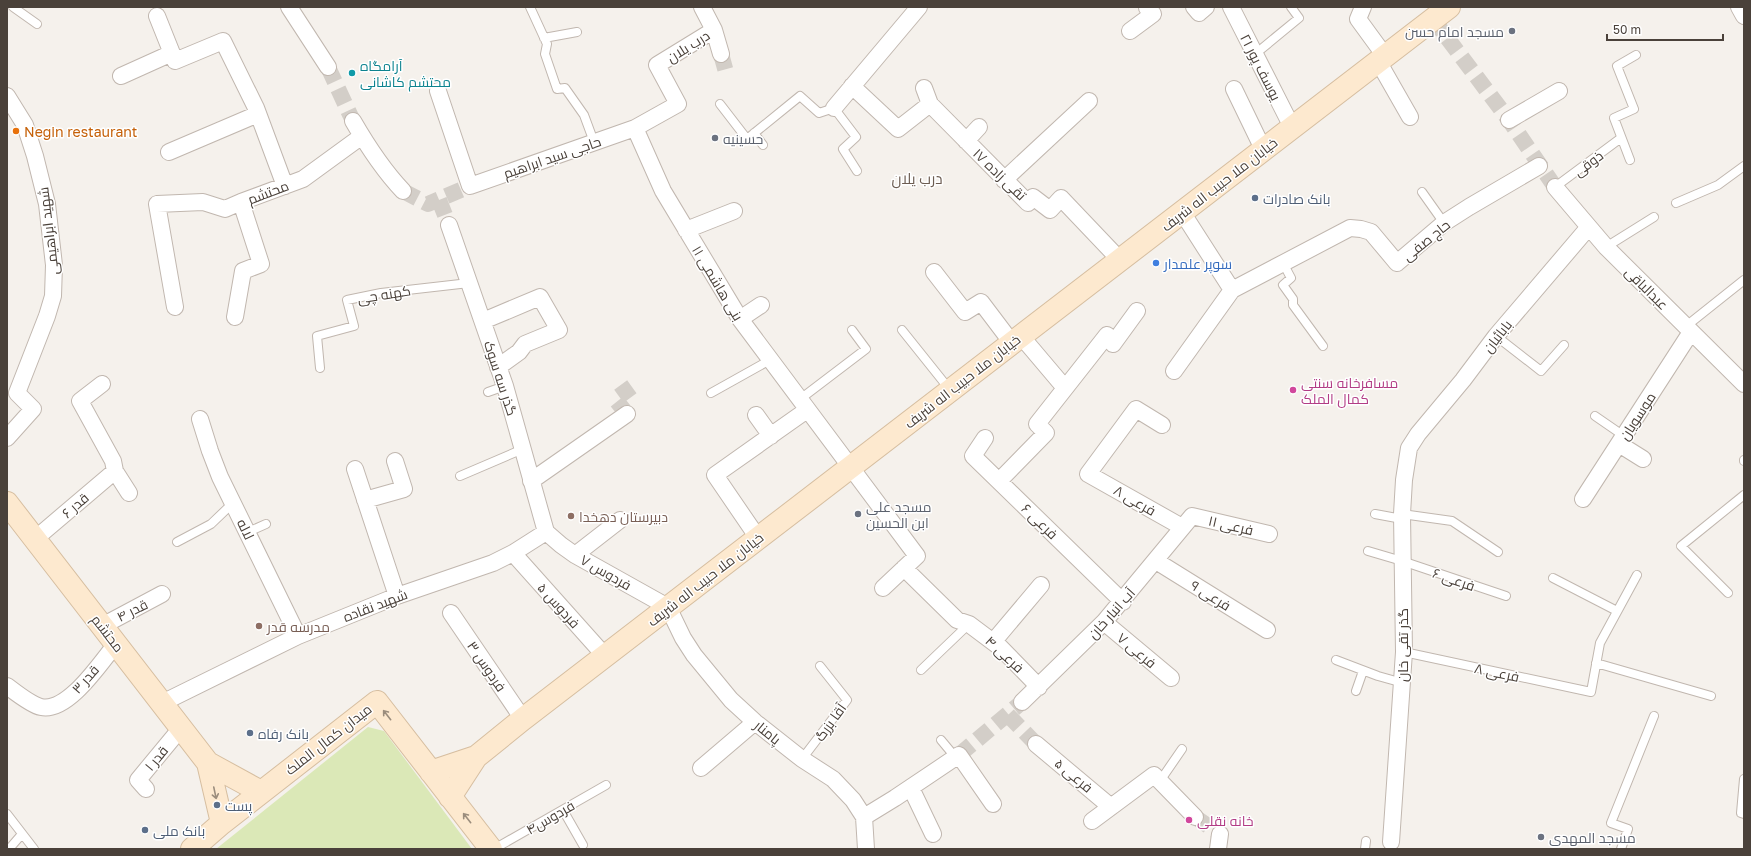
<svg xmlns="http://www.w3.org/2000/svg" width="1751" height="856" font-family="'Golos Text',Cairo,sans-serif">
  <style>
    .green { fill: #dbe8b7 }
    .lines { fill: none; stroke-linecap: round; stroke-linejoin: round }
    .minor-tunnel { stroke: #d3cec8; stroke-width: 16; stroke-dasharray: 16 8; stroke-linecap: butt }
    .service-casing { stroke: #c1b7af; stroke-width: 10 }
    .minor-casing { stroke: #c1b7af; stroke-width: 18 }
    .secondary-casing { stroke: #d6bea0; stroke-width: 24 }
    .service { stroke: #fff; stroke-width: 8 }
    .minor { stroke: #fff; stroke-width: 16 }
    .secondary { stroke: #fde9cf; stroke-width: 22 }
    .oneway { stroke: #9b8d7d }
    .worship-dot { fill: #6b7280; stroke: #fff; stroke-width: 1.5 }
    .culture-dot { fill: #0f9aa8; stroke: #fff; stroke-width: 1.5 }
    .food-dot { fill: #e8710a; stroke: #fff; stroke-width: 1.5 }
    .service-dot { fill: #5c6f8a; stroke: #fff; stroke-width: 1.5 }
    .shop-dot { fill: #3f7fe0; stroke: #fff; stroke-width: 1.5 }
    .hotel-dot { fill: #d1479c; stroke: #fff; stroke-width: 1.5 }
    .education-dot { fill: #8d6e63; stroke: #fff; stroke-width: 1.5 }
    .labels { text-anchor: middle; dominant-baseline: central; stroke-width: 3; stroke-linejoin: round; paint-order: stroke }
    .worship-label { font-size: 14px; fill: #5b616d; stroke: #fff; text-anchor: start }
    .street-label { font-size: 14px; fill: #4a413a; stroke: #fff }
    .culture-label { font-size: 14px; fill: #0d838f; stroke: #fff; text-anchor: start }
    .food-label { font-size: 14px; fill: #c56008; stroke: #fff; text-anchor: start }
    .service-label { font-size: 14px; fill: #4e5e75; stroke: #fff; text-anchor: start }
    .shop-label { font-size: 14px; fill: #366cbe; stroke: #fff; text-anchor: start }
    .hotel-label { font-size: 14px; fill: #b23c85; stroke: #fff; text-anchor: start }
    .education-label { font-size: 14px; fill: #785e54; stroke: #fff; text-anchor: start }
    .neighbourhood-label { font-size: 15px; fill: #6c5c51; stroke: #fff }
  </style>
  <rect width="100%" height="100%" fill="#f5f1ec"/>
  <!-- green -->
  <path class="green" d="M368,727L384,731L472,849H216Z"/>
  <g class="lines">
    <!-- minor-tunnel -->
    <path class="minor-tunnel" d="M1433,19L1509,120L1555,187
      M721,54L726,72
      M328,67L353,121
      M403,191L428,204L470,186
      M439,200L449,225
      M627,414L615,399L633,386
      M1008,715L1036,744
      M959,755L1022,702
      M1195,817L1220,834"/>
    <!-- service casing -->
    <g class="service-casing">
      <path id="service" d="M13,7L37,24
        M530,7L547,44L545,54L557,89L565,88L584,115L594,142
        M544,38L577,32
        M1254,55L1299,18L1291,7
        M720,104L747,139L800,96L819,113L834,108L856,137L843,149L857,171
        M754,133L763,145
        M1630,160L1614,118L1634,109L1617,66L1636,55
        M1555,187L1621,138
        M1422,192L1444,223
        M1676,203L1718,185L1744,166
        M1606,247L1654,217
        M1283,263L1291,278L1283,285L1293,299V305L1323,346
        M1685,327L1744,280
        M902,330L950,390
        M1496,336L1541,371L1564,345
        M320,368L317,336L354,326L347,300L381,293L469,283
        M488,392L505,386
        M711,393L770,360
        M799,400L866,349L852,330
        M1595,416L1624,436
        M1744,460V461
        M460,476L523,449
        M1375,514L1402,519
        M1402,514L1452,521L1498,552
        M248,532L266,524
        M177,542L211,524L234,502
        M1368,551L1402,561L1506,596
        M1553,578L1617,611
        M1728,593L1681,546L1744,495
        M1404,652L1591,692L1600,643L1637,575
        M1336,660L1378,676L1403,683
        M1596,663L1711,696
        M921,670L969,624
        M1356,691L1363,671
        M941,740L956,758
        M802,759L847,700L820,666
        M1744,779L1741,813L1744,814
        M1160,781L1182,749
        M563,810L583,845
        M7,814L34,849
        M9,849L22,834
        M494,849L606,785
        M1365,849L1366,841
        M1621,849L1628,829L1611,823L1654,716"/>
    </g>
    <!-- minor casing -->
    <g class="minor-casing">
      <path id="minor" d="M289,7L328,67
        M702,7L714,30L657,65L678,104L635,128L663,191L740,319L917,556L883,588
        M1194,7L1199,13L1206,7
        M1231,7L1292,127
        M1363,7L1358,19L1385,56
        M1739,7L1744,16
        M157,16L175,61L223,41L256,108L285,186
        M714,30L721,54
        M1130,31L1153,14L1147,8L1149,7
        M1378,61L1410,117
        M121,76L172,53
        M852,86L898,129L930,104
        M924,88L930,104L1028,203L1033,197L1050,210L1061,198L1120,260
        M1234,89L1263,149
        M438,91L470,186L635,128
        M7,96L25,125L35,156L47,204L54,265L53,296L47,316L17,393L33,409L7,438
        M834,108L919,7
        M1509,120L1559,91
        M353,121C368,147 383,170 403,191
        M966,141L979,127
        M169,152L258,114
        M1004,180L1089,101
        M1555,187L1606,247L1744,384
        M1182,212L1232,290
        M449,225L505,386L546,532
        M686,230L734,211
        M934,272L965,312L981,302L1012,343
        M175,307L157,204L203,202L225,209L241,202
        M235,317L243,271L261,264L241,202L303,179L362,136
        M740,319L761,305
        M483,321L540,297L559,330L525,344L519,352L498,367
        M1021,336L1065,388
        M1174,371L1232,290L1350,228L1361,229L1371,232L1397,263L1444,223L1469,207L1539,166
        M102,384L80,401L113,461L115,471L129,493
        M756,415L771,436
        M200,419L210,451L220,477L298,636
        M1162,425L1136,409L1088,474L1182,527
        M985,438L973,456L1123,602
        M1619,444L1643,459
        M355,469L397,596
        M531,481L627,414
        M999,481L1046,433L1037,424L1107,335L1113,344L1137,311
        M1583,499L1691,332
        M365,500L404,489L395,461
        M546,532L561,545L575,555L668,607L683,638L694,655L731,700L755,722L802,759L833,779L853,800L864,817L866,849
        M758,538L715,475L807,410
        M35,539L115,471
        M513,553L605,656
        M575,555L620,520
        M1156,561L1267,630
        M904,568L957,620L969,624L1001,648L1039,687
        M451,613L523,719
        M1104,622L1171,678
        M102,626L162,594
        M993,642L1041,585
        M7,686C15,692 31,705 41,707C68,713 101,662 116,644
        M1022,702L1104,622L1192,516L1269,534
        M162,703L298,636L397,596L493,563L513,553L546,532
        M1036,744L1111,807
        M701,768L755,722
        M911,788L933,834
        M146,789L138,780L181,728
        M864,817L895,798L959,755L993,804
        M1092,821L1154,775L1195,817
        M1391,842L1404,652L1402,514L1404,480L1409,448L1418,434L1463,380L1496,336L1588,228
        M1218,849L1220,834"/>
    </g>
    <!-- secondary casing -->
    <g class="secondary-casing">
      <path id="secondary" d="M7,503L208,763L261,792
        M208,763L222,823
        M431,772L476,757
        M450,797L476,757L523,719L1449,7
        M192,849L222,823L377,702L491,849"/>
    </g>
    <!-- service -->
    <use href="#service" class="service"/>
    <!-- minor -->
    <use href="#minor" class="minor"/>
    <!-- secondary -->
    <use href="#secondary" class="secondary"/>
  </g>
  <!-- one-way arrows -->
  <defs><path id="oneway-shaft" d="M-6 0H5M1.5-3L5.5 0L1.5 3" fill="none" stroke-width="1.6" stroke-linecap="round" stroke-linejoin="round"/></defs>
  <g class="oneway">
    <use href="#oneway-shaft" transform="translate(387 715) rotate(-128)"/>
    <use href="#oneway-shaft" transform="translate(215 793) rotate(78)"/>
    <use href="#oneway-shaft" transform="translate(467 818) rotate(-128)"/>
  </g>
  <!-- markers -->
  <g class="worship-dot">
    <circle cx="1512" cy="31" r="4"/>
    <circle cx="715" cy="138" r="4"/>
    <circle cx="858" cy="514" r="4"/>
    <circle cx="1541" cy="837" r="4"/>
  </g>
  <circle class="culture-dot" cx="352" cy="73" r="4"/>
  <circle class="food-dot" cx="16" cy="131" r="4"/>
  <g class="service-dot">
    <circle cx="1255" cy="198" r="4"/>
    <circle cx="250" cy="733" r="4"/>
    <circle cx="217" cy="805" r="4"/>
    <circle cx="145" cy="830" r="4"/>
  </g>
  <circle class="shop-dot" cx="1156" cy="263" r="4"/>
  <g class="hotel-dot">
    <circle cx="1293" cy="390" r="4"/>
    <circle cx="1189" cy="820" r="4"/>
  </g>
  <g class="education-dot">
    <circle cx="571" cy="516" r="4"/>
    <circle cx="259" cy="626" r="4"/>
  </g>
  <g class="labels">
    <!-- worship labels -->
    <g class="worship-label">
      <text x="1504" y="31" text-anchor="end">مسجد امام حسن</text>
      <text x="723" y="138">حسینیه</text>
      <text x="866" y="506">مسجد علی<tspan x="866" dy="16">ابن الحسین</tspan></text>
      <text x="1549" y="837">مسجد المهدی</text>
    </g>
    <!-- street labels -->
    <g class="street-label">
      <text transform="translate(688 46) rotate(-32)">درب یلان</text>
      <text transform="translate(1261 67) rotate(63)">یوسف پور ۲۱</text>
      <text transform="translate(552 157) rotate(-19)">حاجی سید ابراهیم</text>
      <text transform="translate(1588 163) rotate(-37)">ذوقی</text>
      <text transform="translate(1000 174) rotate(44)">تقی زاده ۱۷</text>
      <text transform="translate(1219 184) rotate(-38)">خیابان ملا حبیب اله شریف</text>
      <text transform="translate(268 192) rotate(-21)">محتشم</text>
      <text transform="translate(48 231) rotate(-97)">شهید ابراهیمی</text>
      <text transform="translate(1426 240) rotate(-39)">حاج صفی</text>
      <text transform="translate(718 283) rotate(59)">بنی هاشمی ۱۱</text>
      <text transform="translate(1647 288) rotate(45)">عبدالباقی</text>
      <text transform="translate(384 294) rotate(-9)">کهنه چی</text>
      <text transform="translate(1497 336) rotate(-52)">بابائیان</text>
      <text transform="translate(501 378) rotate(72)">گذر سه سوک</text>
      <text transform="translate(962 381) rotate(-38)">خیابان ملا حبیب اله شریف</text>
      <text transform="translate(1637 416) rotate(-57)">موسویان</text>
      <text transform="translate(1135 500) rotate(30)">فرعی ۸</text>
      <text transform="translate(75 505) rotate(-41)">قدر ۶</text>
      <text transform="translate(1040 521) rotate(44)">فرعی ۶</text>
      <text transform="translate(1231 525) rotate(13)">فرعی ۱۱</text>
      <text transform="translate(246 529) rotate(64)">لاله</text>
      <text transform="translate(606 572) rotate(30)">فردوس ۷</text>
      <text transform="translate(705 579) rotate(-38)">خیابان ملا حبیب اله شریف</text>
      <text transform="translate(1454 579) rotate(19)">فرعی ۶</text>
      <text transform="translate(1211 595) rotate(32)">فرعی ۹</text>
      <text transform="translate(375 605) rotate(-21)">شهید نقاده</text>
      <text transform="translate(559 605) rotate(48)">فردوس ۵</text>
      <text transform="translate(132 610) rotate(-27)">قدر ۴</text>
      <text transform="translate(1111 613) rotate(-48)">آب انبار خان</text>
      <text transform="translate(108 633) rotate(52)">محتشم</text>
      <text transform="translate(1402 645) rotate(-90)">گذر تقی خان</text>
      <text transform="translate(1137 650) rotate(40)">فرعی ۷</text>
      <text transform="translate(1005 654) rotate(43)">فرعی ۴</text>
      <text transform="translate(487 666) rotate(56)">فردوس ۳</text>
      <text transform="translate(1497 672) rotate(12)">فرعی ۸</text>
      <text transform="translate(85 679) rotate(-48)">قدر ۳</text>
      <text transform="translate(830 722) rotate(-54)">آقا بزرگ</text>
      <text transform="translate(768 732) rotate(39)">پامنار</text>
      <text transform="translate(328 739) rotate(-38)">میدان کمال الملک</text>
      <text transform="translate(156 758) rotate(-50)">قدر ۱</text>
      <text transform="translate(1074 775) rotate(40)">فرعی ۵</text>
      <text transform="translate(550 817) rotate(-30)">فردوس۴</text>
    </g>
    <!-- culture labels -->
    <g class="culture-label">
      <text x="360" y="65">آرامگاه<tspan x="360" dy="16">محتشم کاشانی</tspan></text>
    </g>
    <!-- food labels -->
    <g class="food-label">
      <text x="24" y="131">Negin restaurant</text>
    </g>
    <!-- service labels -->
    <g class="service-label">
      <text x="1263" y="198">بانک صادرات</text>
      <text x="258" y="733">بانک رفاه</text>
      <text x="225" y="805">پست</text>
      <text x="153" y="830">بانک ملی</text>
    </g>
    <!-- shop labels -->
    <g class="shop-label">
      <text x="1164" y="263">سوپر علمدار</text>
    </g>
    <!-- hotel labels -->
    <g class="hotel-label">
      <text x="1301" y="382">مسافرخانه سنتی<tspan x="1301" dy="16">کمال الملک</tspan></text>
      <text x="1197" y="820">خانه نقلی</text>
    </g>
    <!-- education labels -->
    <g class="education-label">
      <text x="579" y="516">دبیرستان دهخدا</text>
      <text x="267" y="626">مدرسه قدر</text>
    </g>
    <!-- neighbourhood labels -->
    <g class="neighbourhood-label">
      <text x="917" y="178">درب یلان</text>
    </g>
  </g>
  <!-- border -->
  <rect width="1751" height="856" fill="none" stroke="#4a413a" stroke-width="16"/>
  <!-- scale -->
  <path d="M1607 34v6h116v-6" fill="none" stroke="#4a413a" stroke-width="2"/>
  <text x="1613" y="34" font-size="12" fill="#4a413a" stroke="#ffffff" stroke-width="3" paint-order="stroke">50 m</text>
</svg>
